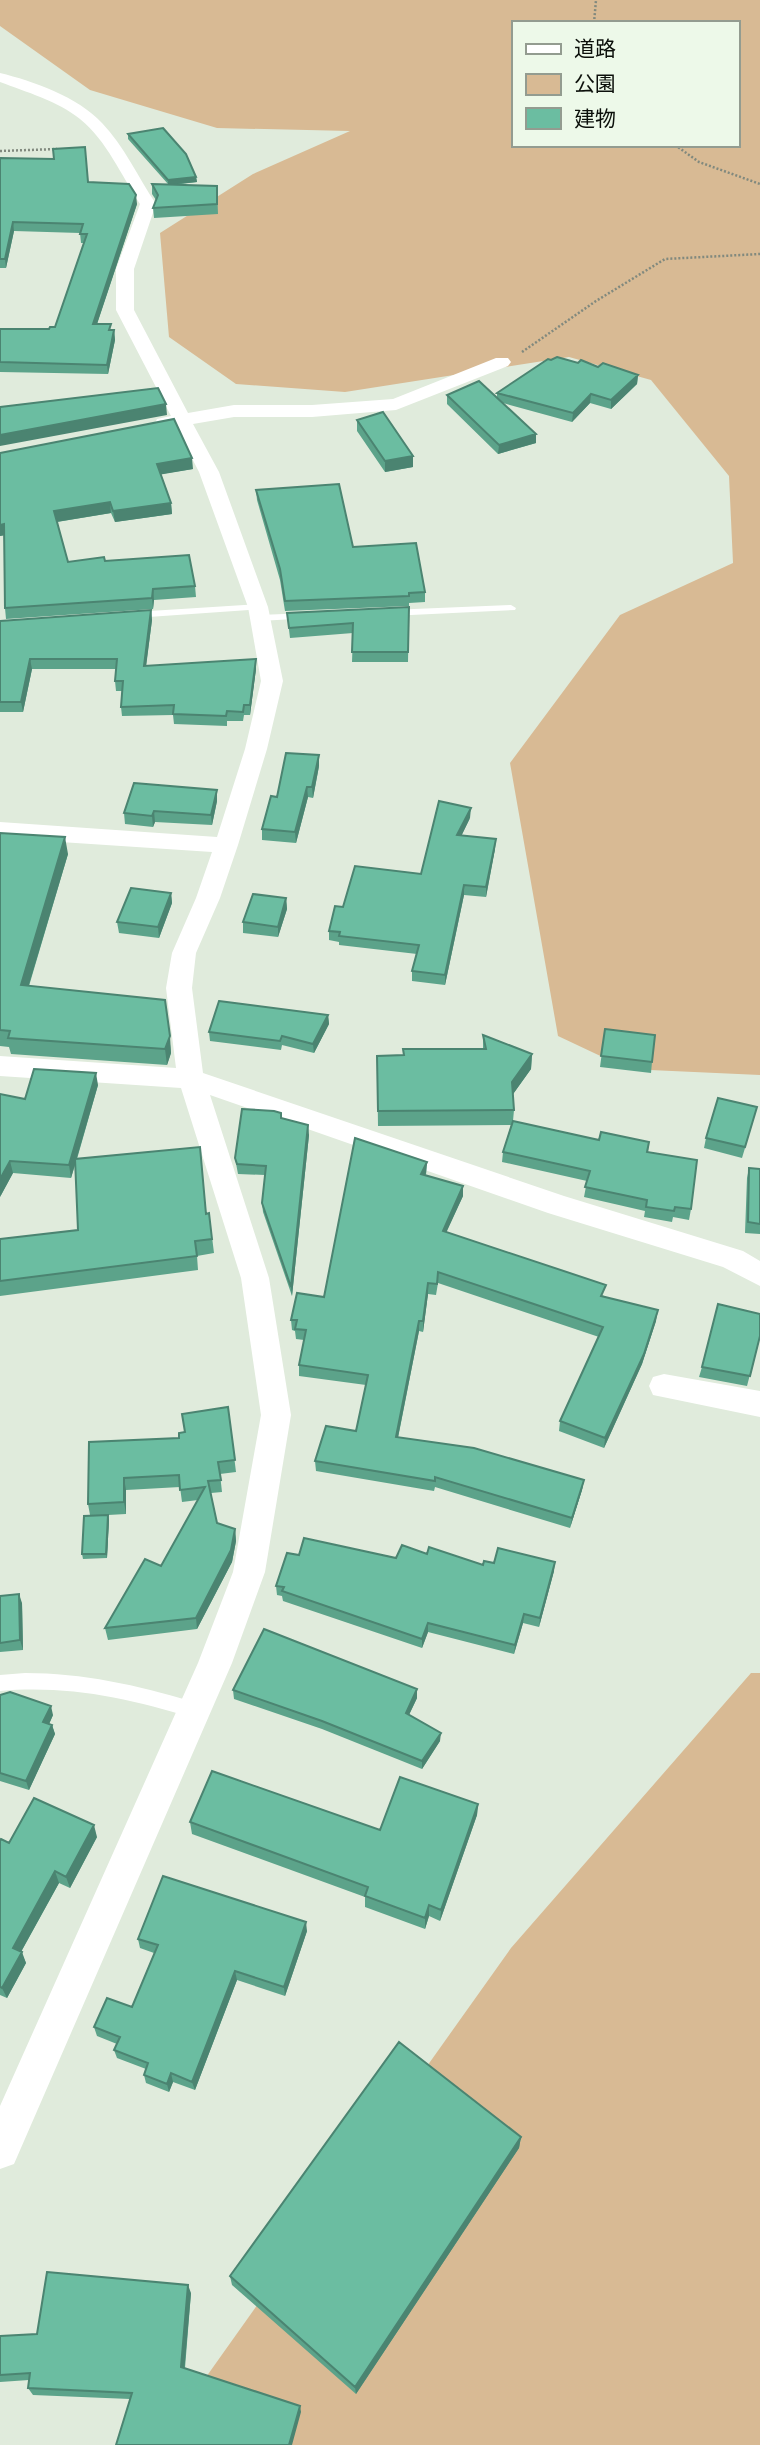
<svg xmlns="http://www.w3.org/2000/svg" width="760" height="2445" font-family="'Fira Sans Condensed','Noto Sans JP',sans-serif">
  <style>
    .green { fill: #d8ba94; fill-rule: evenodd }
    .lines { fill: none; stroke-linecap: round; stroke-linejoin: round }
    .path { stroke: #81897e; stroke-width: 2.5; stroke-dasharray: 2 2; stroke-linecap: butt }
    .lane { fill: #fff; fill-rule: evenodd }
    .street { fill: #fff; fill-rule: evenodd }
    .wall { fill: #5ca38a }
    .shaded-wall { fill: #4b8471 }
    .building { fill: #6bbda1; stroke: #4b8471; stroke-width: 2 }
  </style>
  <rect width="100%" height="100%" fill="#e0ebdc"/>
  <!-- green -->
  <path class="green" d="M0,0H760V1075L628,1069L558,1036L510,763L620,615L733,563L729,476L651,380L569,357L345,392L236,384L169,337L160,233L253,174L350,131L217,128L90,90L0,26ZM513,23H737V145H513Z
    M751,1673H760V2445H173L167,2432L511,1948Z"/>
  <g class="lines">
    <!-- path -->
    <path class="path" d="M594,23L596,0
      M675,145L699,162L760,184
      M0,151L57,149
      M522,352L596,301L665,259L760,254"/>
    <!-- lane -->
    <path class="lane" d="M258,604L262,605V609L134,618L129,615L134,612Z
      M511,605L516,608L515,610L390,616L385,613L390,610Z
      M307,613L312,616L311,618L260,621L255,618L260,615Z
      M25,1673C83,1673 137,1685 193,1702L199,1704L201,1710L199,1716L193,1718C129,1698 67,1685 0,1691V1675Z"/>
    <!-- street -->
    <path class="street" d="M0,73C33,81 78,97 102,123C124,146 138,177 156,204L134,269V310L188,413L234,405H312L393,399L496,358H508L511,362L508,366L396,410L312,417H234L193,424L219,472L268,607L283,681L267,749L238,845L220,898L196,953L192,988L203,1073L564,1196L743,1251L760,1261V1286L723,1267L548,1213L210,1095L269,1278L291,1415L265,1572L232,1663L14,2164L0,2169V2106L198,1663L233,1572L261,1415L241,1278L181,1088L0,1076V1056L176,1068L166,988L172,953L196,898L212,852L0,838V822L217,837L245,749L261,681L248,607L199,472L176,427L164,429L155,423L157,419L171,416L116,310V269L140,204C121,175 107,141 80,119C58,101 26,92 0,82Z
      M664,1374L760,1391V1417L653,1395L649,1386L653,1377Z"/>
  </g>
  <!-- wall -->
  <path class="wall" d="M128,134L196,177L197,182L173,185L217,186L218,214L154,218L153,208L156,200L152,194V184H168L128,139Z
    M0,158L88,182L137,204L97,324L114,330L115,340L108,374L0,372V329H49L55,327L84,243H81L80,233L14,231L6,268H0Z
    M551,360L578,363L638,375L637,384L611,409L590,403L572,422L503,403L536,443L498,454L447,404V395L497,398V393Z
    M357,420L413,456V467L385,472L357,431Z
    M0,453L193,469L161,474L171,503L172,514L115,522L111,513L57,522L68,562L105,561L195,586L196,597L154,600L153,609L6,619L5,608L4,535L0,536Z
    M256,490L353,547L425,592V602L409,603V606L285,611L280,580L257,500Z
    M409,607L408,662H352L353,633L290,638L287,613Z
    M151,610L152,620L146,665L256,669L250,715H244L243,721H227V726L174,724L173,715L122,716L121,707L122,691H116L115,681L116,669H32L23,712H0V621Z
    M319,766L313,798L308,797L296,843L262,840V829L277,797Z
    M217,801L212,825L155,822L153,827L125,824L124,813Z
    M470,818L461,836L495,849L486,897L464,895L445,985L412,981V971L417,954L339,945V942L329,940V931L343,907L421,874Z
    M0,833L68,854L29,986L165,1000L171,1053L167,1065L11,1054L9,1047L0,1046Z
    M171,893L172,903L159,938L119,933L117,922Z
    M286,898L287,909L278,937L243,933V922Z
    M328,1015L329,1024L314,1053L282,1045L281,1050L210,1041L209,1032Z
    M605,1029L652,1062L651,1073L600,1067Z
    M483,1035L532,1054L531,1069L513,1094L514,1110L513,1121L599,1140L649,1142L648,1152L691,1209L689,1220L673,1217L672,1222L644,1217L645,1211L584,1197L587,1181L502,1162L503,1152L511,1125L378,1126L377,1056L403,1055L483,1049Z
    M98,1085L77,1159L206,1214L209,1213L214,1253L197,1256L198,1270L0,1296V1239L78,1230L76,1162L71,1178L13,1173L0,1197L25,1099Z
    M281,1113L282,1118L309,1135L292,1296L263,1212L262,1203L265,1175L238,1174L235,1158Z
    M754,1118L742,1158L704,1148L706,1138Z
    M427,1162L426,1175L463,1196L446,1232L604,1296L656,1321L642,1364L604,1448L559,1431L560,1421L599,1337L438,1283L436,1295L428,1294L423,1332L419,1331L398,1438L584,1480L582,1490L570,1528L435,1487L434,1491L316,1471L315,1461L356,1431L366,1385L299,1376V1365L304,1340L296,1339L295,1331L292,1330L291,1320L324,1297Z
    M749,1168L760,1169V1234L745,1233L747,1178Z
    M760,1336L747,1386L699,1377L702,1367Z
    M228,1407L236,1472L220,1474L222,1492L211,1493L217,1523L235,1529L236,1541L232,1562L197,1629L108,1640L105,1628L161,1566L198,1500L182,1502L180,1487L126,1490V1514L108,1515L109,1520L107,1558L83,1559L82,1554L90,1515L88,1504L179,1438L185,1432Z
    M427,1554L483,1565L494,1563L554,1571L539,1627L523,1623L514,1654L428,1632L422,1648L283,1601L282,1596L277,1595L276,1586L299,1555L396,1558Z
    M0,1596L22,1603L23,1650L0,1652Z
    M233,1690L417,1698L409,1715L440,1741L422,1769L322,1729L234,1699Z
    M0,1695L53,1715L49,1724L52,1725L55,1734L29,1790L0,1781Z
    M478,1804L477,1815L440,1921L429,1916L425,1929L365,1907V1897L192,1834L190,1822L380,1830Z
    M97,1837L70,1888L59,1883L21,1952L26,1963L7,1998L0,1995V1840L9,1843Z
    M307,1931L285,1996L237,1980L195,2090L173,2082L169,2092L146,2083L144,2075L146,2069L117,2058L114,2050L117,2044L97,2036L94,2027L132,2007L154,1953L140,1948L138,1939Z
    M521,2137L519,2148L356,2394L232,2285L230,2276Z
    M191,2293L185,2368L301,2412L130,2399L33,2395L28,2388L29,2380L0,2382V2336L37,2334Z"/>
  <!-- shaded-wall -->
  <path class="shaded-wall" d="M196,177L197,182L168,185V180Z
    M136,195L137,204L94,333L93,324Z
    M13,222L14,231L6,268L5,259Z
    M114,330L115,340L108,374L107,365Z
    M638,375L637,384L611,409V400Z
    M591,394L590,403L572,422L573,413Z
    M166,404L167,415L0,446V435Z
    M536,434V443L498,454L499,445Z
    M413,456V467L385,472V461Z
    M192,458L193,469L158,475L157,464Z
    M110,502L111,513L56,522L54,511Z
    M171,503L172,514L115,522L113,511Z
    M4,524L6,535L0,536V525Z
    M153,589L154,600L153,609L152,598Z
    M151,610L152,620L145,675L144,666Z
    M30,659L32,669L23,712L21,702Z
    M256,659V669L250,715V705Z
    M319,755V766L313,798L312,787Z
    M307,787L308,797L296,843L295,832Z
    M217,790V801L212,825L211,815Z
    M471,808L470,818L457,845V835Z
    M154,811L155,822L153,827L152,816Z
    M65,837L68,854L24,1001L21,985Z
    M496,839L495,849L486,897V887Z
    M464,885V895L445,985V975Z
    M171,893L172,903L159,938L158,927Z
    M286,898L287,909L278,937V927Z
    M328,1015L329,1024L314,1053L313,1044Z
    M170,1036L171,1053L167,1065L165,1049Z
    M532,1054L531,1069L511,1097L512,1082Z
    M96,1073L98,1085L71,1178L69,1165Z
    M308,1125L309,1135L292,1296L291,1287Z
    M10,1161L13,1173L0,1197V1179Z
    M427,1162L426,1173L421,1184V1174Z
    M463,1186V1196L442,1242L443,1231Z
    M428,1283V1294L423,1332V1321Z
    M658,1310L656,1321L642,1364L604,1448L605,1438Z
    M419,1321V1331L396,1447V1437Z
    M124,1478L126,1490V1514L124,1502Z
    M584,1480L582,1490L570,1528L572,1518Z
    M108,1515L109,1520L107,1558L106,1554Z
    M235,1529L236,1541L232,1562L197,1629L196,1618Z
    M555,1562L554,1571L539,1627L540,1618Z
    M19,1594L22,1603L23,1650L20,1640Z
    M524,1614L523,1623L514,1654L515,1645Z
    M428,1623V1632L422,1648V1639Z
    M417,1689V1698L406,1721V1713Z
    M51,1706L53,1715L46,1731L43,1722Z
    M52,1725L55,1734L29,1790L26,1781Z
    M441,1733L440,1741L422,1769V1761Z
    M478,1804L477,1815L440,1921L441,1910Z
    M94,1825L97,1837L70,1888L66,1877Z
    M55,1871L59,1883L17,1959L13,1948Z
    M429,1905V1916L425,1929V1918Z
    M306,1922L307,1931L285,1996L284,1987Z
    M22,1952L26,1963L7,1998L2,1988Z
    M235,1971L237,1980L195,2090L192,2082Z
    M171,2073L173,2082L169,2092L167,2084Z
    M521,2137L519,2148L356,2394L355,2387Z
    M188,2285L191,2293L184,2373L181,2367Z
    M300,2406L301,2412L292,2445H289Z"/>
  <!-- building -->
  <path class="building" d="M163,128L186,154L196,177L168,180L128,134Z
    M85,147L88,182L129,184L136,195L93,324H111L109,330H114L107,365L0,362V329H49L50,327H55L87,234H80L83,224L13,222L5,259H0V158L54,159L53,149Z
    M152,184L217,186V204L153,208L158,195Z
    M557,357L578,363L581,360L598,367L603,363L638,375L611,400L591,394L573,413L497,393L548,359L551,360Z
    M479,381L536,434L499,445L447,395Z
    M158,388L166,404L0,435V407Z
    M383,412L413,456L385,461L357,420Z
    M174,419L192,458L157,464L171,503L113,511L110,502L54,511L68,562L104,557L105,561L189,555L195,586L153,589L152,598L5,608L4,524L0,525V453Z
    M339,484L353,547L416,543L425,592L409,593V596L285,601L280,569L256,490Z
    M409,607L408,652H352L353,623L289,628L287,613Z
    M151,610L144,666L256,659L250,705H244L243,712L227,711L226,716L173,714L174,705L121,707L123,681H115L117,659H30L21,702H0V621Z
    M286,753L319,755L312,787H307L295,832L262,829L271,796L277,797Z
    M134,783L217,790L211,815L154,811L152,816L124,813Z
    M439,801L471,808L457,835L496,839L486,887L464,885L445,975L412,971L419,945L339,936L340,932L329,931L335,906L343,907L355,866L421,874Z
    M0,833L65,837L21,985L165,1000L170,1036L165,1049L8,1038L10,1031L0,1030Z
    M131,888L171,893L158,927L117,922Z
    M253,894L286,898L278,927L243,922Z
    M219,1001L328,1015L313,1044L282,1036L280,1041L209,1032Z
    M605,1029L655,1035L652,1062L601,1056Z
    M483,1035L532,1054L512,1082L514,1110L378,1111L377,1056L404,1055L403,1049H486Z
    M34,1069L96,1073L69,1165L10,1161L0,1179V1094L25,1099Z
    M718,1098L757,1107L745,1147L706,1138Z
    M242,1109L274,1111L281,1113V1118L308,1125L291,1287L262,1203L266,1166L237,1164L235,1158Z
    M513,1121L599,1140L601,1132L649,1142L647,1152L697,1160L691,1209L675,1207L674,1211L646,1207L647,1200L585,1187L590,1171L503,1152Z
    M355,1138L427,1162L421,1174L463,1186L443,1231L606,1285L601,1296L658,1310L644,1354L605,1438L560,1421L603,1327L438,1272L437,1284L428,1283L423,1321H419L396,1437L474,1448L584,1480L572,1518L435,1477V1481L315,1461L326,1426L356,1431L368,1375L299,1365L306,1330L295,1329L297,1320H291L297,1293L324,1297Z
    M200,1147L206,1214L209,1213L212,1239L195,1241L197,1256L0,1281V1239L78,1230L75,1159Z
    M749,1168L760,1169V1224L748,1222Z
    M718,1304L760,1314V1336L750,1376L702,1367Z
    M228,1407L235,1460L218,1462L221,1480L208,1481L217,1523L235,1529L231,1550L196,1618L105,1628L145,1559L161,1566L205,1487L180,1490L179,1475L124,1478V1502L88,1504L89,1442L179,1438V1433L185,1432L182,1414Z
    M108,1515L106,1554H82L84,1516Z
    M304,1538L396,1558L402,1545L427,1554L429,1547L483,1565L484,1561L494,1563L498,1548L555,1562L540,1618L524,1614L515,1645L428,1623L422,1639L282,1591L284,1587L276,1586L287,1553L299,1555Z
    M19,1594L20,1640L0,1643V1596Z
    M264,1629L417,1689L406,1713L441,1733L422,1761L322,1721L233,1690Z
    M10,1692L51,1706L43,1722L52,1725L26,1781L0,1773V1695Z
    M212,1771L380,1830L400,1777L478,1804L441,1910L429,1905L425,1918L365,1896L368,1887L190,1822Z
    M34,1798L94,1825L66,1877L55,1871L13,1948L22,1952L2,1988L0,1987V1840L1,1839L9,1843Z
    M163,1876L306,1922L284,1987L235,1971L192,2082L171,2073L167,2084L144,2075L148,2063L114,2050L120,2037L94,2027L107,1998L132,2007L158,1945L138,1939Z
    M399,2042L521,2137L355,2387L230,2276Z
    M47,2272L188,2285L181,2367L300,2406L289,2445H116L132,2393L28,2388L30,2373L0,2375V2336L37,2334Z"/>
  <!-- legend -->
  <rect x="512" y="21" width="228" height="126" fill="#edf9e9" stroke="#939c90" stroke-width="2"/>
  <rect x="526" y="44" width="35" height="10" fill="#ffffff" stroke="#939c90" stroke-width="2"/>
  <text x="574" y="56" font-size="21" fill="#0c100b">道路</text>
  <rect x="526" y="74" width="35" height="21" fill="#d8ba94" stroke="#939c90" stroke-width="2"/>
  <text x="574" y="91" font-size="21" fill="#0c100b">公園</text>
  <rect x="526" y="108" width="35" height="21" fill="#6bbda1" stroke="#939c90" stroke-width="2"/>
  <text x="574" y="126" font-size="21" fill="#0c100b">建物</text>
</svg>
